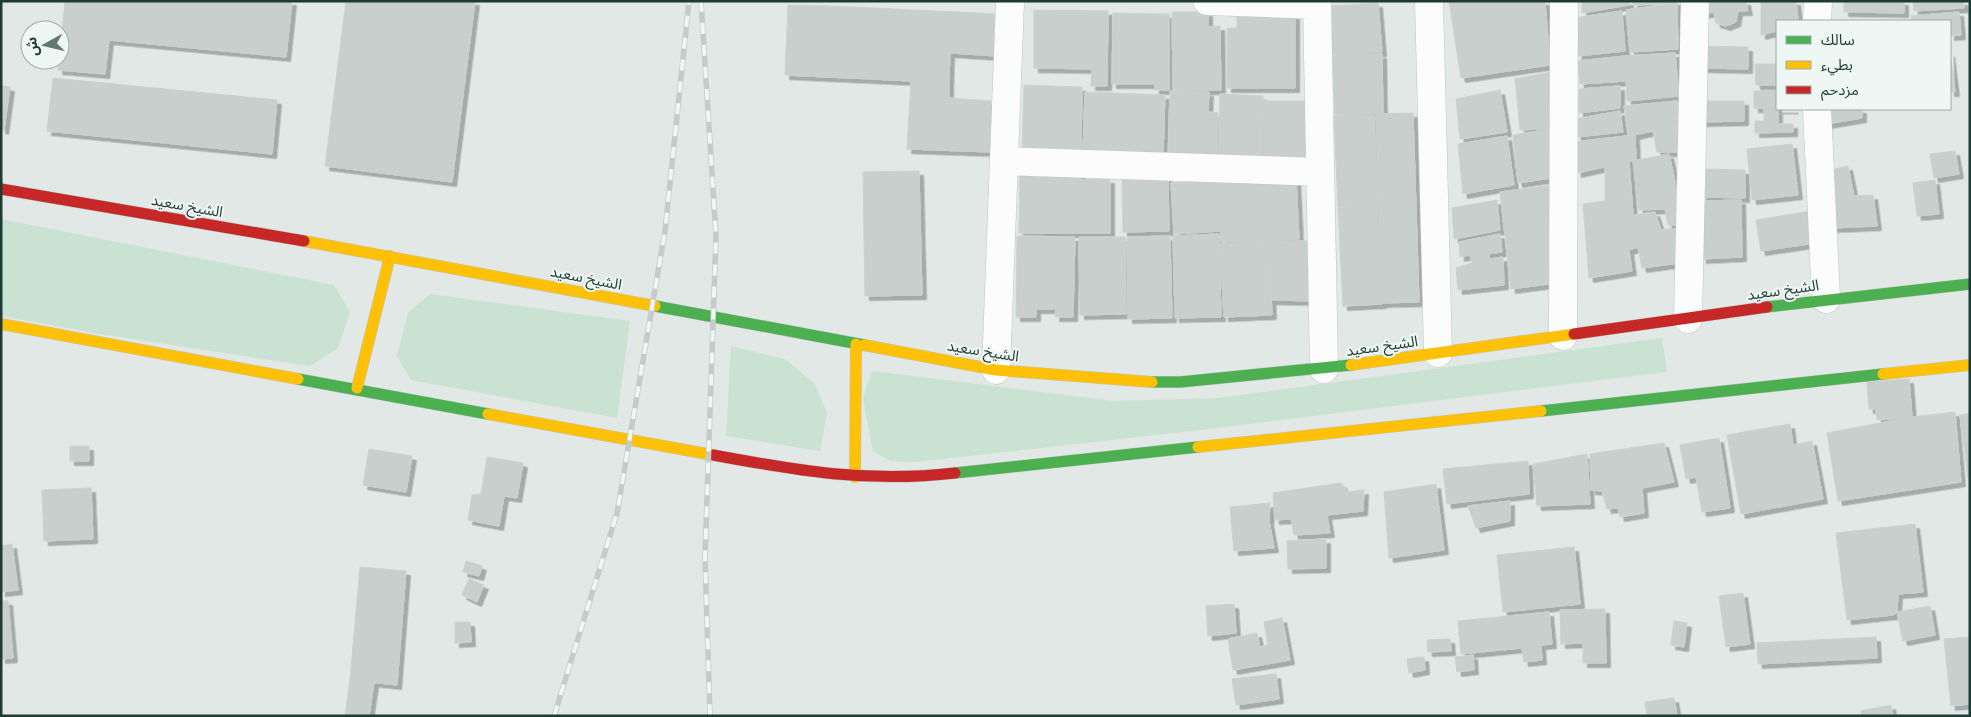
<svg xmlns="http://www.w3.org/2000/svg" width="1971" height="717" font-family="'Nunito Sans','Noto Sans Arabic',sans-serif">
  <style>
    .green { fill: #cae2d2 }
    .building { fill: #c9cfcd; stroke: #cbd1ce; filter: url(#shadow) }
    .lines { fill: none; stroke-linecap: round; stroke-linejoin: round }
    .street-casing { stroke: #bfc5c2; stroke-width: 29 }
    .fast-casing { stroke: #bdc6c3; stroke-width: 12 }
    .slow-casing { stroke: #bdc6c3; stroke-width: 12 }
    .jam-casing { stroke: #bdc6c3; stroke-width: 12 }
    .street { stroke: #fbfcfb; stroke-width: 28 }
    .fast { stroke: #4caf50; stroke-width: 11 }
    .slow { stroke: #ffc107; stroke-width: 11 }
    .jam { stroke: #c62828; stroke-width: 11 }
    .rail-casing { stroke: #c6cac9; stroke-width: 5.5 }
    .rail { stroke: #eff7f4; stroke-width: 4; stroke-dasharray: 11; stroke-linecap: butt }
    .labels { text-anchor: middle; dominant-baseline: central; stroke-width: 4; stroke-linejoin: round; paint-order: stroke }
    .street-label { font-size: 15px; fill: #1f3b35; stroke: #eff7f4 }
  </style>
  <defs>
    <filter id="shadow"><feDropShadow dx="4.5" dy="4.5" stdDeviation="0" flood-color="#0004"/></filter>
  </defs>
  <rect width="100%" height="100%" fill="#e2e8e5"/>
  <!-- green -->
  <path class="green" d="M1,219L334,285L350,312L338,348L310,366L106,335L1,316Z
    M430,294L630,321L617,418L411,380L397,356L408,313Z
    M1662,338L1667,372L1218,428L915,462L891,461L873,452L863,398L872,371L1115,401L1219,398Z
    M731,346L785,359L815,384L827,413L820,451L726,436Z"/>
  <!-- building -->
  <path class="building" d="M65,1H292L286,57L109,40L105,74L58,70Z
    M346,1H475L452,182L325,166Z
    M1449,1H1545L1550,65L1461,78Z
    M1582,1H1629V5L1582,13Z
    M1633,1H1677V3L1633,5Z
    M1703,1H1746L1748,11H1738L1736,22L1726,26L1716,23L1714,12L1702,14Z
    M1761,1H1796L1798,20L1777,21V31L1761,35Z
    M1844,1H1904V13L1844,12Z
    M1913,1H1963L1964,8L1914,11Z
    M1378,3L1382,52L1332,55L1329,6Z
    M1677,3L1678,49L1630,52L1626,10Z
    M788,5L827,6L825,77L785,75Z
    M827,6L874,8L871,79L825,77Z
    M874,8L915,10L911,81L871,79Z
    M915,10L998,14L995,56L950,53L949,82L911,81Z
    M1034,10L1108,11L1107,86H1091L1092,69L1034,68Z
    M1622,11L1625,51L1578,56L1574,18Z
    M1172,12H1208V27L1220,26L1221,90H1173Z
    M1959,12L1961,35L1950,36V21H1912L1911,16Z
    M1113,13L1169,14V90H1155V84H1112Z
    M1237,15H1295V88H1227V28H1237Z
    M1704,46L1748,47V69L1703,68Z
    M1950,52L1955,92H1950Z
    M1675,53L1679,96L1627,101L1625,56Z
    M1382,54L1383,113L1335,115L1332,56Z
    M1625,56L1627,81L1580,84L1578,61Z
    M1755,64H1777V85H1756Z
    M1557,71L1558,128L1520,130L1515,79Z
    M53,78L277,100L272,154L47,131Z
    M911,81L949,82V98L991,101L990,152L907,149Z
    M1024,85L1082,87L1081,155L1022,153Z
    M1,86L10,87L4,130L1,129Z
    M1620,86V108L1579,113V89Z
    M1500,90L1507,132L1460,139L1456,99Z
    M1170,91L1209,92L1208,112L1218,113L1217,160L1168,158Z
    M1754,91H1777V109H1794H1778V124H1793V132L1755,133V121H1764V108H1754Z
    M1085,92L1165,95L1163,155L1083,152Z
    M1220,94L1263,96L1262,161L1219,160Z
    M1264,101H1308L1307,166L1264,165Z
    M1677,101L1681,152H1657L1653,131L1629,136L1624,106Z
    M1701,101H1744V121L1701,122Z
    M1825,109H1862V118L1826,124Z
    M1620,111L1623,132L1577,137L1575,119Z
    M1413,113L1419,302L1382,303L1376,114Z
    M1374,115L1378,206L1338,207L1334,116Z
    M1558,128V177L1518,183L1513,135Z
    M1635,135L1636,160L1577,173L1573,142Z
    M1507,136L1514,185L1463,194L1458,144Z
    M1792,144L1798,195L1752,200L1747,149Z
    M1955,151L1959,174L1934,178L1930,154Z
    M1669,154L1680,205L1686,225H1668L1665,209L1639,210L1633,161Z
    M1629,161L1633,215L1655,212L1661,230L1682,228L1686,262L1642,268L1638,247L1629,250L1632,271L1589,278L1583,204L1605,201V167Z
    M1848,166L1854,196L1873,195L1877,226L1833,228L1827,171Z
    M1703,169L1745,170V198L1702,197Z
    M919,171L922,295L865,296L863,172Z
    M1020,171H1081V180L1110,179V233H1019Z
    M1168,177L1169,231L1123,232L1122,178Z
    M1296,177L1299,239L1221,242V231L1174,234L1171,183Z
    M1935,180L1939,214L1917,216L1913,183Z
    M1553,185L1556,283L1511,289L1500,192Z
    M1497,200L1500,230L1454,239L1452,208Z
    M1741,200L1742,257L1702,259L1700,201Z
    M1377,206L1382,304L1343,306L1338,208Z
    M1811,211L1816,243L1761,251L1756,220Z
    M1219,234L1221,317L1175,318L1173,236Z
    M1500,234L1502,252L1488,254L1490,259L1503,257L1504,285L1458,290L1456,268L1472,263L1470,255L1460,257L1459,242Z
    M1017,236L1075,237L1073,317H1055L1056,309H1036V317H1016Z
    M1170,236L1172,318L1128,319L1127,237Z
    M1079,237H1125L1126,314L1080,315Z
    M1269,241H1312L1313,301L1271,300Z
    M1269,241L1272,315L1224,317L1220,244Z
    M1909,379L1912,417L1877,420L1876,409H1869L1867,382Z
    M1955,412L1961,482L1838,501L1827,433L1912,417Z
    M1970,413V478H1968L1960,415Z
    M1790,424L1793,445L1812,441L1823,499L1741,514L1727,435Z
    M1719,438L1730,508L1702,512L1696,477L1686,479L1680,445Z
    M1664,443L1674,482L1642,488L1644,513L1620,517L1618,508L1607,509L1602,491L1591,490L1590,454Z
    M70,446H89V461H70Z
    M369,449L412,456L406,492L363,485Z
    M1587,454L1590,504L1537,506L1533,464Z
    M487,457L523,463L517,498L504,496L499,526L468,520L472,495L481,494Z
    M1528,461L1529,494L1447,504L1443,469Z
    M1341,483L1347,492L1364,490L1363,511L1327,515L1330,533L1294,535L1291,519L1275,520L1273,493Z
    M1436,484L1444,550L1389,558L1384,492Z
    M91,488L93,539L44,541L42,490Z
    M1510,501V521L1476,528L1468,506Z
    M1270,503L1269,521L1274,548L1234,551L1230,507Z
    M1915,524L1923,592L1898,594L1897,612L1893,615L1847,620L1836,533Z
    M1326,539V568L1288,569L1287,541Z
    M12,544L18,590L1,592V546Z
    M1574,547L1580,604L1503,612L1497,555Z
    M466,561L482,566L479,576L463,572Z
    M360,567L406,571L397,685L350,680Z
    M469,579L484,585L477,602L462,595Z
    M1743,593L1750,644L1726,647L1719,596Z
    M1,601H8L13,658L1,659Z
    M1234,604L1236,633L1208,636L1206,606Z
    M1930,606L1935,635L1903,641L1897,612Z
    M1605,609L1606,663H1583V643L1561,644L1560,610Z
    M1549,612L1552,644L1541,645L1542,660L1524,662L1522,648L1461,654L1458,621Z
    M1282,618L1290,660L1233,670L1228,639L1257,633L1260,647L1268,645L1264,622Z
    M1674,621L1687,623L1684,647L1671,645Z
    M455,622H470L471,642L455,643Z
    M1876,637L1877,658L1758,664L1757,643Z
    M1970,637V704L1951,706L1944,639Z
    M1450,639L1451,651L1428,652L1427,640Z
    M1473,655L1474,670L1457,672L1455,657Z
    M1424,657L1425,670L1409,673L1407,659Z
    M1276,674L1279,699L1236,705L1232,679Z
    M350,680L374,683L369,716H345Z
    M1674,698L1677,716H1647L1645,702Z
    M1891,705L1893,716H1862L1861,711Z"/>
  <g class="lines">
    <!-- street casing -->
    <g class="street-casing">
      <path id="street" d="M1207,1L1317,5
        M1317,1L1324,369
        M1429,1L1438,353
        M1817,21L1818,1
        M1817,109L1826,299
        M1004,161L1320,172
        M1688,319L1695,1
        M1563,336L1564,1
        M996,370L1010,1"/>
    </g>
    <!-- fast casing -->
    <g class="fast-casing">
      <path id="fast" d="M655,306L864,345
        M1767,307L1970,284
        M298,379L488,414
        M1152,382H1180L1351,365
        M1541,411L1883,374
        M955,473L1198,447"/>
    </g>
    <!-- slow casing -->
    <g class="slow-casing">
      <path id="slow" d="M304,241L655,306
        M1,324L298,379
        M864,345L996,370L1152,382
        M1351,365L1574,334
        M1883,374L1970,365
        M357,388L390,256
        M488,414L713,455
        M1198,447L1541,411
        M855,477L856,344"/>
    </g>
    <!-- jam casing -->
    <g class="jam-casing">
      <path id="jam" d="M1,189L304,241
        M1574,334L1767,307
        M713,455C799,471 868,483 955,473"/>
    </g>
    <!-- street -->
    <use href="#street" class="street"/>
    <!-- fast -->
    <use href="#fast" class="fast"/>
    <!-- slow -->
    <use href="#slow" class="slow"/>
    <!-- jam -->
    <use href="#jam" class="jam"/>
    <!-- rail casing -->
    <g class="rail-casing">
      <path id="rail" d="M701,1L716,236L705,558L710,716
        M554,716L617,513L665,231L689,1"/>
    </g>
    <!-- rail -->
    <use href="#rail" class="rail"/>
  </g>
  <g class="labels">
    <!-- street labels -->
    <g class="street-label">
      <text transform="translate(187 206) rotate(10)">الشيخ سعيد</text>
      <text transform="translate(586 278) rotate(11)">الشيخ سعيد</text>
      <text transform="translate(1783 290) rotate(-8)">الشيخ سعيد</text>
      <text transform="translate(1382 346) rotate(-8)">الشيخ سعيد</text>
      <text transform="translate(983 351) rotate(9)">الشيخ سعيد</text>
    </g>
  </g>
  <!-- border -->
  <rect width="1971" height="717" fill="none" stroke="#1f3b35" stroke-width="5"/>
  <!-- legend -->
  <rect x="1776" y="20" width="175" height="90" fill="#eff7f4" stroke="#9caca8"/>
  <rect x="1786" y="36" width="25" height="8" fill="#4caf50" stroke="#9caca8"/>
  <text x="1821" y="45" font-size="15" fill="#1f3b35">سالك</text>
  <rect x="1786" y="61" width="25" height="8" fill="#ffc107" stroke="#9caca8"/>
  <text x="1821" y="70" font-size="15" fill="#1f3b35">بطيء</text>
  <rect x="1786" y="86" width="25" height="8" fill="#c62828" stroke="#9caca8"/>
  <text x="1821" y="95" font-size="15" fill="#1f3b35">مزدحم</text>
  <!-- north arrow -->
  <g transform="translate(45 45) rotate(262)"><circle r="24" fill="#eff7f4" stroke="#9caca8"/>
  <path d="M0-4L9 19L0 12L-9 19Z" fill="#637873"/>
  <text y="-8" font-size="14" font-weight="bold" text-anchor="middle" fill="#1f3b35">ش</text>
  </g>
</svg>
